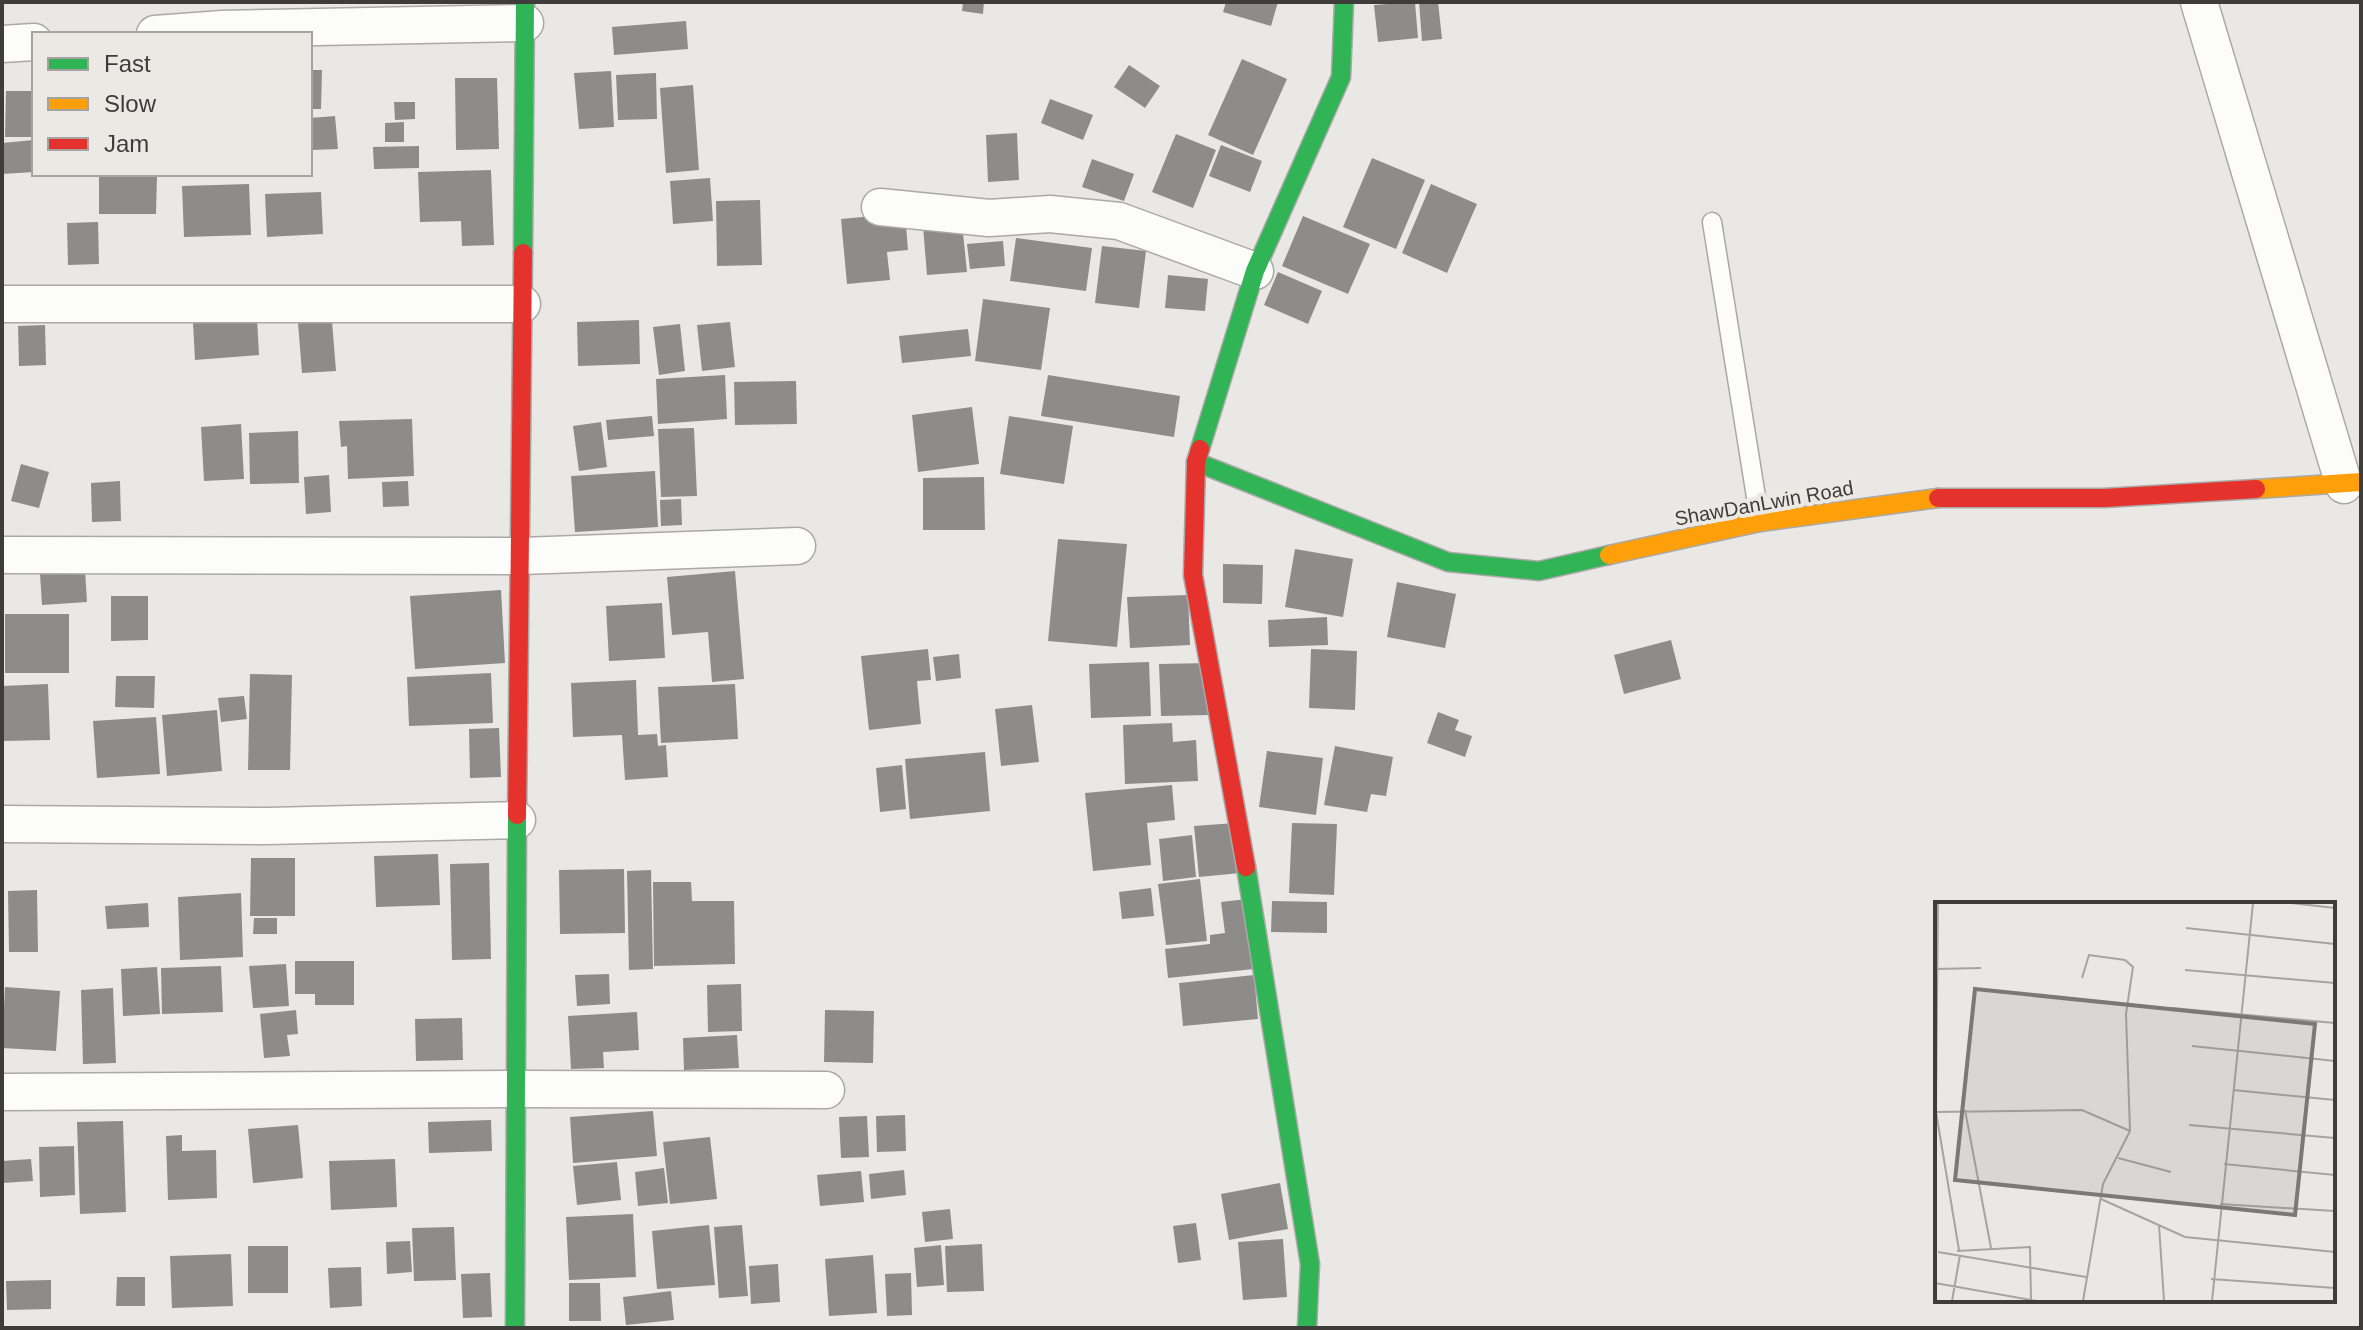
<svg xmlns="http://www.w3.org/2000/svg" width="2363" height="1330" font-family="Helvetica,sans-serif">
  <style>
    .building { fill: #8e8c8b }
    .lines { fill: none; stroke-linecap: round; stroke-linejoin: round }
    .lane-casing { stroke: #aaa9a7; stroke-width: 21 }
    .street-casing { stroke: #aaa9a7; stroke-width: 39 }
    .fast-casing { stroke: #aaa9a7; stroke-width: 21 }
    .slow-casing { stroke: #aaa9a7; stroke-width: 21 }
    .jam-casing { stroke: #aaa9a7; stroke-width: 21 }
    .lane { stroke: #fcfcfb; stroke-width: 18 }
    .street { stroke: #fcfcfb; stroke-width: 36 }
    .fast { stroke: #30b455; stroke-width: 18 }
    .slow { stroke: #ff9f0a; stroke-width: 18 }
    .jam { stroke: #e5322d; stroke-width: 18 }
    .labels { text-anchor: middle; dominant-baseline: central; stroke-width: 8; stroke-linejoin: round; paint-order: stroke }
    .street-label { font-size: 20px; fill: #3e3d3b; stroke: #ece8e3 }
    .inset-road { fill: none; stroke: #a5a4a1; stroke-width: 2 }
    .view { fill: #7a7976; fill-opacity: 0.15; stroke: #7a7976; stroke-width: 4 }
    .inset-edge { fill: none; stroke: #3e3d3b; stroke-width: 4 }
  </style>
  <rect width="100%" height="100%" fill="#eae8e5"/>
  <!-- building -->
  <path class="building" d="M963,2H984L983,14L962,11Z
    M1226,2H1278L1271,26L1223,12Z
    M1415,2L1418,38L1378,42L1374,5Z
    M1419,2H1438L1442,39L1422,41Z
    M686,21L688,49L614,55L612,27Z
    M1242,59L1287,79L1253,155L1208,135Z
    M1129,65L1160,86L1145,108L1114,87Z
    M310,70H322L321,109H310Z
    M611,71L614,127L579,129L574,73Z
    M656,73L657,119L618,120L616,75Z
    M455,78H497L499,149L456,150Z
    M693,85L699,170L666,173L660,88Z
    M6,91H34V137H5Z
    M1050,99L1093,115L1083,140L1041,123Z
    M394,102H415V119L395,120Z
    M335,116L338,149L312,150L310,118Z
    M404,122V142H385V123Z
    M1017,133L1019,180L988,182L986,135Z
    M1176,134L1216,150L1193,208L1152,192Z
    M34,140V172L2,174V143Z
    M1221,145L1262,161L1250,192L1209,176Z
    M419,146V168L374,169L373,147Z
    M1372,158L1425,180L1396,249L1343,227Z
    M1092,159L1134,174L1124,201L1082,187Z
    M491,170L494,245L462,246L461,221L420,222L418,172Z
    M99,175L157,176L156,214H99Z
    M710,178L713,221L673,224L670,181Z
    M249,184L251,235L184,237L182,186Z
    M1431,184L1477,204L1447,273L1402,253Z
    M321,192L323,234L267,237L265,194Z
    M760,200L762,265L717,266L716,201Z
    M905,213L908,250L887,252L890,280L847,284L841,219Z
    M1303,216L1370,244L1348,294L1282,266Z
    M98,222L99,264L68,265L67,223Z
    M962,223L967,272L927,275L923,226Z
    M1016,238L1092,248L1086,291L1010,281Z
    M1003,241L1005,266L970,269L967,244Z
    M1102,246L1146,251L1139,308L1095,303Z
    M1278,272L1322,291L1308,324L1264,305Z
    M1168,275L1208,279L1205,311L1165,308Z
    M983,299L1050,308L1041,370L975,361Z
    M257,318L259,355L195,360L193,323Z
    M639,320L640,364L578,366L577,322Z
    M332,321L336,371L302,373L298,323Z
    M730,322L735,367L702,371L697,325Z
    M680,324L685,371L659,375L653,327Z
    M45,325L46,365L19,366L18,326Z
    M968,329L971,356L902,363L899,336Z
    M725,375L727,419L658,424L656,379Z
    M1048,375L1180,396L1174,437L1041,416Z
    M796,381L797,424L735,425L734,382Z
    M972,407L979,464L918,472L912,415Z
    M652,416L654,436L608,440L606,420Z
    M1009,416L1073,426L1064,484L1000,474Z
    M412,419L414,476L348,479L347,446L341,447L339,421Z
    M601,422L607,467L579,471L573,426Z
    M241,424L244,479L204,481L201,427Z
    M694,428L697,496L661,497L658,429Z
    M298,431L299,483L250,484L249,433Z
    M21,464L49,472L39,508L11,501Z
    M655,471L658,527L575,532L571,476Z
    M329,475L331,512L306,514L304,477Z
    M984,477L985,530H923V478Z
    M120,481L121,521L92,522L91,483Z
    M408,481L409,506L383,507L382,482Z
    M681,499L682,525L661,526L660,500Z
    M1058,539L1127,544L1117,647L1048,641Z
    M1295,549L1353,559L1343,617L1285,607Z
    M1223,564L1263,565L1262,604L1223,603Z
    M85,570L87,602L42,605L40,574Z
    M735,571L744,679L712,682L708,632L672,635L667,577Z
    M1397,582L1456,594L1445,648L1387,637Z
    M501,590L505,663L415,669L410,596Z
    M1188,595L1190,645L1130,648L1127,597Z
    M111,596H148V640L111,641Z
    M662,603L665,658L609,661L606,606Z
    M5,614H69V673H5Z
    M1327,617L1328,645L1269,647L1268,620Z
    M1671,640L1681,679L1624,694L1614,655Z
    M928,649L931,680L917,681L921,724L869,730L861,656Z
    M1311,649L1357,651L1355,710L1309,708Z
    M959,654L961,678L936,681L933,657Z
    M1149,662L1151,716L1091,718L1089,664Z
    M1208,663L1210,715L1161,716L1159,664Z
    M491,673L493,723L409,726L407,677Z
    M250,674L292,675L290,770H248Z
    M116,676H155L154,708L115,707Z
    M636,680L638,735L657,734L658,746L666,745L668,777L625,780L622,735L573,737L571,683Z
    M48,684L50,740L2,741V686Z
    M735,684L738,739L661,743L658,687Z
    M244,696L247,719L221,722L218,698Z
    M1032,705L1039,762L1001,766L995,709Z
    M217,710L222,771L167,776L162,715Z
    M1438,712L1459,720L1455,730L1472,736L1465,757L1427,743Z
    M156,717L160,774L97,778L93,721Z
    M1172,723L1173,742L1196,740L1198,781L1125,784L1123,725Z
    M499,728L501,777L470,778L469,729Z
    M1335,746L1393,757L1386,796L1371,794L1367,812L1324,805Z
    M1267,751L1323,758L1316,815L1259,807Z
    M985,752L990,811L910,819L905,759Z
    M902,765L906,809L880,812L876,768Z
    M1172,785L1175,820L1147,823L1151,865L1093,871L1085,793Z
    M1235,823L1240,873L1199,877L1194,826Z
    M1292,823L1337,824L1334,895L1289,893Z
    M1192,835L1196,877L1163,881L1159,839Z
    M438,854L440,905L376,907L374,856Z
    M251,858H295V916H250Z
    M489,863L491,959L452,960L450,864Z
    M624,869L625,933L560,934L559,870Z
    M651,870L653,969L629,970L627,871Z
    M1200,879L1207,941L1166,945L1158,884Z
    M653,882H691L692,901H734L735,964L654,966Z
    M1151,888L1154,916L1122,919L1119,892Z
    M37,890L38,952H9L8,891Z
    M241,893L243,957L180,960L178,897Z
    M1247,899L1254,969L1168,978L1165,949L1210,944V935L1225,933L1221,902Z
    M1272,901L1327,902V933L1271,932Z
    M148,903L149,927L107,929L105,906Z
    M254,918H277V934H253Z
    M295,961H354V1005H315V994H295Z
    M286,964L289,1006L253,1008L249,966Z
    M221,966L223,1012L162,1014L161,968Z
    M157,967L160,1014L123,1016L121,969Z
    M609,974L610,1004L577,1006L575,975Z
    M1254,975L1258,1019L1183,1026L1179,983Z
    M741,984L742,1031L708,1032L707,985Z
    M5,987L60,991L56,1051L2,1048Z
    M113,988L116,1063L83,1064L81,990Z
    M296,1010L298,1034L287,1035L290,1056L264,1058L260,1014Z
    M825,1010L874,1011L873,1063L824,1062Z
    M637,1012L639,1050L603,1052L604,1068L571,1069L568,1016Z
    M462,1018L463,1060L416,1061L415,1019Z
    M737,1035L739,1068L684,1070L683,1038Z
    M653,1111L657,1156L573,1163L570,1117Z
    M905,1115L906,1151L877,1152L876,1116Z
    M867,1116L869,1157L841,1158L839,1117Z
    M491,1120L492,1151L429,1153L428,1122Z
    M123,1121L126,1212L80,1214L77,1122Z
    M298,1125L303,1178L253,1183L248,1129Z
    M182,1135V1151L216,1150L217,1198L168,1200L166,1136Z
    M710,1137L717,1199L670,1204L663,1142Z
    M74,1146L75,1195L40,1197L39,1147Z
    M31,1159L33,1181L2,1183V1161Z
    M395,1159L397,1207L331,1210L329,1161Z
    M617,1162L621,1200L577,1205L573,1166Z
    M664,1168L668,1203L638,1206L635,1172Z
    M904,1170L906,1195L871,1199L869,1174Z
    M861,1171L864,1202L820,1206L817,1175Z
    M1280,1183L1288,1229L1229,1240L1221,1194Z
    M950,1209L953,1239L925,1242L922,1212Z
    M633,1214L636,1277L569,1280L566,1217Z
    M1196,1223L1201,1260L1178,1263L1173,1226Z
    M709,1225L715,1285L657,1289L652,1231Z
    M742,1225L748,1296L719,1298L714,1227Z
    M454,1227L456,1280L414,1281L412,1228Z
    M1283,1239L1287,1297L1243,1300L1238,1242Z
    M410,1241L412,1272L387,1274L386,1242Z
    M982,1244L984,1291L947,1292L945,1246Z
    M941,1245L944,1285L917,1287L914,1248Z
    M248,1246H288V1293H248Z
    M231,1254L233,1306L172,1308L170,1256Z
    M873,1255L877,1313L829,1316L825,1259Z
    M778,1264L780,1302L751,1304L749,1266Z
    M361,1267L362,1306L330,1308L328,1268Z
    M490,1273L492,1317L463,1318L461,1274Z
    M911,1273L912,1315L887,1316L885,1274Z
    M117,1277H145V1306H116Z
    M51,1280V1309L7,1310L6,1281Z
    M569,1283H600L601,1321H569Z
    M671,1291L674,1320L626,1325L623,1297Z"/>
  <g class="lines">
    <!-- lane casing -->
    <g class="lane-casing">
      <path id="lane" d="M1712,222L1760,522"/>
    </g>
    <!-- street casing -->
    <g class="street-casing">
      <path id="street" d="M2199,2L2344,485
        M155,34L222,29L525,23
        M2,44L34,42
        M880,207L989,218L1050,214L1119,221L1255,271
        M2,304H522
        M2,555L521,556L797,546
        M2,824L268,826L517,820
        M2,1092L517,1089L826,1090"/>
    </g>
    <!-- fast casing -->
    <g class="fast-casing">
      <path id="fast" d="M523,253L525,2
        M1200,449L1255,271L1341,77L1344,2
        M1196,462L1448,562L1539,571L1609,555
        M1246,867L1310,1264L1307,1328
        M515,1328L517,815"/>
    </g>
    <!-- slow casing -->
    <g class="slow-casing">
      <path id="slow" d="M2256,489L2361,482
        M1609,555L1760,522L1938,498"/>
    </g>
    <!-- jam casing -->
    <g class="jam-casing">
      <path id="jam" d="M1200,449L1196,462L1193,575L1246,867
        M1938,498H2104L2256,489
        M517,815L523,253"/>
    </g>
    <!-- lane -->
    <use href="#lane" class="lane"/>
    <!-- street -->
    <use href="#street" class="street"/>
    <!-- fast -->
    <use href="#fast" class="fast"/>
    <!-- slow -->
    <use href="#slow" class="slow"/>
    <!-- jam -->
    <use href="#jam" class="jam"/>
  </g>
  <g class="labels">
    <!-- street labels -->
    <g class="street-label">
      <text transform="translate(1764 503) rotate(-10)">ShawDanLwin Road</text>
    </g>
  </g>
  <!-- overview -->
  <g transform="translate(1935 902)">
    <rect width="400" height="400" fill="#eae8e5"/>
    <path class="inset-road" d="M3,1L1,210L24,348M356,1L400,6M251,26L400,42M0,67L46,66M250,68L400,81M147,76L154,53L190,58L198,65L191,112L195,229L168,282L148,399M237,106L400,121M257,144L400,159M298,188L400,198M30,208L56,346M0,210L147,208L195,229M254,223L400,236M183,256L236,270M289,262L400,273M166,297L250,335L400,350M285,302L400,309M224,323L229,399M22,349L95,345L96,398M3,350L151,375M276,377L400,386M0,381L102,399M17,399L25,353M277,399L318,1"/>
    <path class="view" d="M40,87L380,122L360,313L20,278Z"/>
    <rect width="400" height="400" class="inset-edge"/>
  </g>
  <!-- border -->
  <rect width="2363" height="1330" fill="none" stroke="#3e3d3b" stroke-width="8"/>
  <!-- legend -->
  <rect x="32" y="32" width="280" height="144" fill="#ece8e3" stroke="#a6a4a0" stroke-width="2"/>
  <rect x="48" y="58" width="40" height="12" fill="#30b455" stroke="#a6a4a0" stroke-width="2"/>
  <text x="104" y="72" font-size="24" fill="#3e3d3b">Fast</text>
  <rect x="48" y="98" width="40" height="12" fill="#ff9f0a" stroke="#a6a4a0" stroke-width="2"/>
  <text x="104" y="112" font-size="24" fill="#3e3d3b">Slow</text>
  <rect x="48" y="138" width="40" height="12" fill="#e5322d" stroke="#a6a4a0" stroke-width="2"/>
  <text x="104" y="152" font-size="24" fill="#3e3d3b">Jam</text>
</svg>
